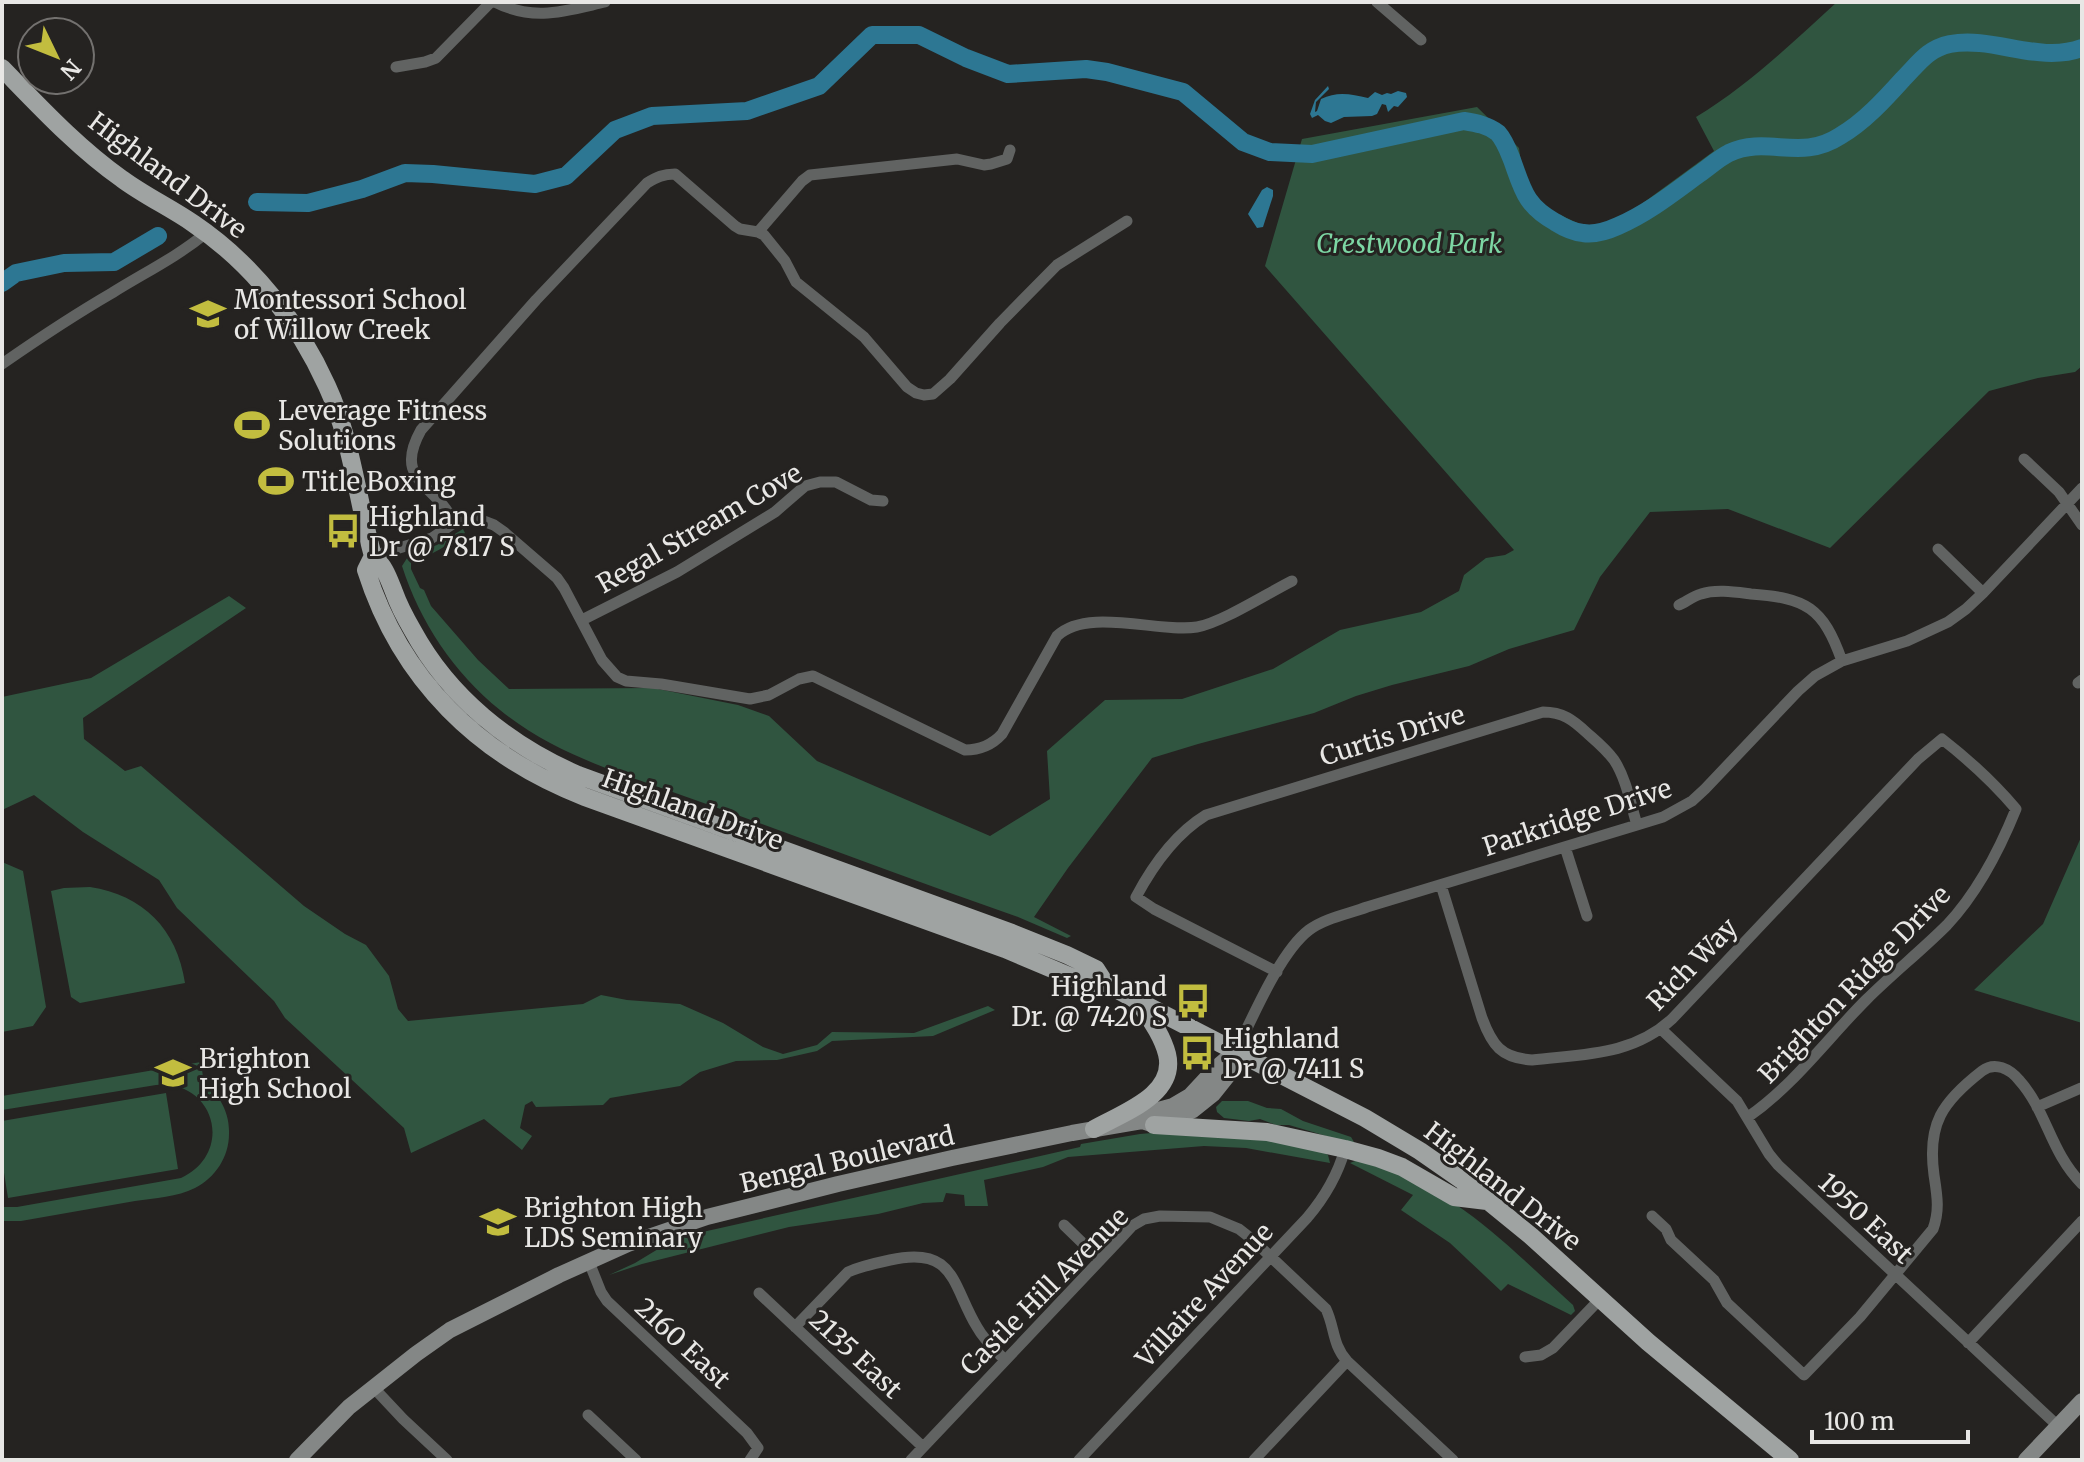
<svg xmlns="http://www.w3.org/2000/svg" width="2084" height="1462" font-family="Merriweather,serif">
  <style>
    .green { fill: #305540 }
    .water { fill: #2d7793 }
    .lines { fill: none; stroke-linecap: round; stroke-linejoin: round }
    .river { stroke: #2d7793; stroke-width: 18 }
    .street { stroke: #616362; stroke-width: 11 }
    .secondary { stroke: #848786; stroke-width: 16 }
    .primary { stroke: #9fa3a2; stroke-width: 18 }
    .labels { text-anchor: middle; dominant-baseline: central; stroke-width: 6; stroke-linejoin: round; paint-order: stroke }
    .street-label { font-size: 26px; fill: #e8e7e5; stroke: #252321 }
    .park-label { font-size: 26px; font-style: italic; fill: #7dd7a4; stroke: #252321 }
    .poi-label { font-size: 26px; fill: #e8e7e5; stroke: #252321; text-anchor: start }
  </style>
  <rect width="100%" height="100%" fill="#252321"/>
  <!-- green -->
  <path class="green" d="M1837,2H2082V366L2075,372L2038,378L1989,391L1830,548L1728,509L1650,512L1600,577L1574,630L1509,649L1469,666L1392,685L1356,696L1314,713L1198,744L1152,758L1068,868L1034,917L1071,936L1067,938L1018,917C911,880 805,839 698,801C630,776 557,757 500,710C454,673 420,622 402,566L409,555L437,545L463,529L465,533C448,545 431,556 411,562V569L420,588L424,590L431,606L478,660L509,689L653,688L738,705L769,716L817,761L990,836L1050,799L1047,751L1105,700L1182,699L1273,669L1340,630L1421,612L1459,591L1464,575L1486,558L1505,555L1514,550L1265,266L1302,139L1477,107L1519,148L1523,177L1531,201L1592,230L1632,211L1714,151L1696,117C1749,85 1792,43 1837,2Z
    M229,596L246,608L83,718L84,739L125,771L141,766L304,906L345,934L366,945L389,976L398,1009L408,1021L583,1004L601,995L627,1000L680,1004L723,1023L763,1047L783,1054L817,1045L832,1032L914,1033L988,1006L995,1010L933,1036L832,1041L817,1051L777,1060L736,1061L700,1072L680,1086L610,1098L603,1105L536,1107L532,1101L525,1105L520,1128L532,1136L522,1150L484,1119L411,1153L404,1128L285,1018L274,1001L177,908L159,880L83,832L34,795L2,810V697L91,678Z
    M2082,835V1023L1974,990L2043,924Z
    M2,862L23,871L46,1007L33,1026L2,1032Z
    M90,887C143,895 177,929 185,983L80,1003L71,997L51,891L64,888Z
    M201,1062L203,1077L198,1078C217,1091 230,1110 229,1134C229,1157 215,1178 195,1188C177,1197 155,1198 135,1201C97,1208 59,1214 21,1221H2V1207H17L181,1178C235,1153 215,1079 156,1085L2,1110V1096Z
    M166,1093L178,1169L8,1198L2,1160V1121Z
    M1222,1101H1248L1267,1108L1281,1109L1303,1121L1351,1137L1354,1142L1350,1143L1289,1125H1276L1260,1119L1249,1121L1224,1118L1217,1112L1216,1107Z
    M1174,1131L1231,1133L1318,1149L1328,1155L1330,1163L1246,1148L1204,1146L1068,1157L1043,1167L984,1180L988,1206H965L964,1195L946,1193L943,1202L923,1203L878,1214L789,1227L642,1264L609,1275L635,1263L673,1240L707,1231L1080,1147L1081,1144L1140,1134Z
    M1360,1159C1391,1170 1428,1186 1455,1204C1496,1231 1536,1272 1573,1305L1575,1311L1571,1315L1508,1284L1501,1291L1450,1243L1401,1210L1413,1195L1350,1163Z"/>
  <!-- water -->
  <path class="water" d="M1328,86L1329,89L1316,102L1315,112L1317,111L1321,99C1337,91 1351,94 1368,98L1375,92L1382,95L1387,93L1391,94L1398,91L1406,93L1407,97L1398,107L1394,106L1388,112L1386,105L1382,104L1377,114L1372,116L1344,117L1331,123L1325,121L1318,115L1312,118L1310,114L1315,100Z
    M1267,187L1273,190V196L1263,227L1257,228L1248,214L1262,190Z"/>
  <g class="lines">
    <!-- river -->
    <path class="river" d="M257,202L308,203L362,189L405,173L433,174L535,184L566,176L615,130L652,116L747,111L819,86L872,35H919L966,58L1008,74L1086,69L1107,72L1183,92L1243,142L1270,152L1312,154L1464,121C1476,123 1488,125 1498,133C1505,141 1508,150 1512,160C1523,190 1525,205 1555,222C1563,227 1573,232 1583,233C1595,235 1607,231 1618,226C1648,213 1673,193 1699,174C1709,167 1719,158 1729,153C1768,135 1800,162 1840,136C1864,122 1885,99 1903,79C1919,63 1927,49 1950,44C1994,36 2039,64 2082,48
      M2,283L16,273L64,263L114,262L158,236"/>
    <!-- street -->
    <path class="street" d="M495,2C534,22 565,11 605,2
      M1377,2L1421,40
      M396,67L425,62L436,58L491,2
      M758,232L802,181L810,175L957,159L984,165L991,164L1007,159L1010,150
      M2,364C38,339 74,315 112,293C144,273 177,257 206,233
      M2024,459L2059,492L2082,525
      M454,523C436,483 392,482 421,430L536,300L647,183C657,177 663,174 675,174L735,226L740,229L758,232L764,235L785,261L796,282L864,337L907,387L916,393L924,395L933,394L950,379L1000,323L1057,265L1127,221
      M1938,549L1983,593
      M373,556L432,538L454,523L481,520L494,525L504,532L557,578L564,588L602,660L617,677L626,681L661,684L750,699L769,695L799,679L813,676L965,750C981,750 992,745 1002,734L1057,636C1087,607 1159,633 1197,627C1221,623 1268,593 1292,581
      M1679,605C1686,602 1693,596 1701,594C1716,589 1735,592 1751,594C1806,598 1823,607 1842,661
      M582,620L677,572L775,512L805,486L820,482H836L871,500L883,501
      M2078,683L2082,680
      M1565,847L1587,916
      M1441,885L1482,1018C1492,1045 1501,1058 1532,1060C1583,1054 1632,1056 1672,1019L1918,759L1942,739C1969,760 1994,783 2016,809C1999,851 1978,892 1947,925C1921,951 1892,974 1866,1000C1827,1039 1794,1085 1748,1117
      M1277,972L1154,909L1136,897C1153,865 1175,834 1206,815L1543,712C1563,712 1573,720 1587,733C1596,741 1606,749 1614,760C1626,778 1631,805 1637,825
      M1661,1029L1737,1101L1769,1154L1778,1165L2058,1426
      M1236,1051C1253,1017 1280,952 1309,930C1325,918 1348,914 1367,907L1637,825L1663,817L1692,801L1705,789L1798,691L1815,676L1842,661L1907,641L1948,622L1966,609L1983,593L2082,488
      M2037,1107L2081,1088
      M1652,1216L1666,1229L1671,1240L1714,1280L1727,1303L1804,1375L1860,1317L1933,1229C1940,1210 1937,1195 1934,1175C1927,1124 1942,1102 1982,1071C1995,1061 2010,1069 2019,1080C2047,1111 2050,1152 2082,1184
      M1064,1225L1100,1260
      M589,1262L601,1292L607,1301L747,1433L758,1448L750,1460
      M759,1293L923,1447
      M795,1327L848,1272C862,1266 876,1263 890,1260C956,1245 952,1286 977,1327C984,1340 995,1350 1005,1360
      M1968,1343L2082,1221
      M1525,1357L1541,1355L1553,1348L1600,1299
      M373,1387L403,1419L447,1460
      M588,1415L636,1460
      M911,1460L1122,1237L1132,1226L1144,1219L1160,1216L1210,1217L1239,1229L1253,1240L1326,1309C1335,1328 1332,1344 1347,1361L1453,1460
      M1079,1460L1307,1218C1324,1198 1338,1174 1345,1149
      M1254,1460L1347,1361"/>
    <!-- secondary -->
    <path class="secondary" d="M1142,1121L1151,1112L1173,1106L1190,1096L1217,1067L1236,1051
      M297,1460L349,1407L416,1354L450,1330L559,1275L628,1244L707,1217L838,1184L952,1158L1072,1133L1142,1121L1154,1125L1162,1123L1193,1110L1213,1094L1229,1074L1236,1051
      M2026,1460L2082,1401"/>
    <!-- primary -->
    <path class="primary" d="M2,68C40,107 78,148 122,179C145,196 171,208 194,224C253,264 298,322 327,386C352,440 357,499 373,556C385,567 388,577 394,592C399,606 406,619 413,631C449,697 509,745 578,775L1012,933L1067,955L1096,969L1105,983L1138,1001L1365,1118L1420,1151L1466,1183L1531,1236L1648,1342L1790,1460
      M373,556L366,570C401,680 479,756 585,797L1005,949L1088,984L1105,983
      M1154,1125L1267,1132L1345,1149L1378,1158L1402,1167L1454,1197L1487,1201
      M1094,1129C1122,1113 1177,1095 1167,1054C1162,1035 1150,1019 1140,1004"/>
  </g>
  <!-- icons -->
  <defs>
    <g id="school-bare" transform="scale(2.76)"><path d="M0-5L7-2L0 1L-7-2ZM-4 1L0 2.5L4 1V4Q0 6-4 4Z" fill="#c2bd3f" stroke="#252321" stroke-width="2.5" paint-order="stroke"/></g>
    <g id="stadium-bare" transform="scale(2.76)"><path d="M0-5a6.5 5 0 1 0 0 10a6.5 5 0 1 0 0-10ZM-3.5-1.8h7v3.6h-7Z" fill="#c2bd3f" stroke="#252321" stroke-width="2.5" paint-order="stroke"/></g>
    <g id="bus-bare" transform="scale(2.76)"><path d="M-5-6H5V4H4V6H2V4H-2V6H-4V4H-5ZM-3.5-4V0h7V-4ZM-3.5 1.2v1.5H-2V1.2ZM2 1.2v1.5H3.5V1.2Z" fill="#c2bd3f" stroke="#252321" stroke-width="2.5" paint-order="stroke"/></g>
  </defs>
  <g fill-rule="evenodd">
    <use href="#school-bare" x="208" y="314"/>
    <use href="#stadium-bare" x="252" y="425"/>
    <use href="#stadium-bare" x="276" y="481"/>
    <use href="#bus-bare" x="343" y="531"/>
    <use href="#bus-bare" x="1193" y="1001"/>
    <use href="#bus-bare" x="1197" y="1053"/>
    <use href="#school-bare" x="173" y="1073"/>
    <use href="#school-bare" x="498" y="1222"/>
  </g>
  <g class="labels">
    <!-- street labels -->
    <g class="street-label">
      <text transform="translate(168 175) rotate(37)">Highland Drive</text>
      <text transform="translate(699 528) rotate(-30)">Regal Stream Cove</text>
      <text transform="translate(1392 735) rotate(-17)">Curtis Drive</text>
      <text transform="translate(693 809) rotate(20)">Highland Drive</text>
      <text transform="translate(1577 817) rotate(-18)">Parkridge Drive</text>
      <text transform="translate(1692 964) rotate(-46)">Rich Way</text>
      <text transform="translate(1854 984) rotate(-46)">Brighton Ridge Drive</text>
      <text transform="translate(847 1159) rotate(-13)">Bengal Boulevard</text>
      <text transform="translate(1503 1186) rotate(38)">Highland Drive</text>
      <text transform="translate(1866 1218) rotate(43)">1950 East</text>
      <text transform="translate(1044 1291) rotate(-45)">Castle Hill Avenue</text>
      <text transform="translate(1204 1295) rotate(-47)">Villaire Avenue</text>
      <text transform="translate(683 1343) rotate(43)">2160 East</text>
      <text transform="translate(856 1354) rotate(43)">2135 East</text>
    </g>
    <!-- park labels -->
    <g class="park-label">
      <text x="1409" y="243">Crestwood Park</text>
    </g>
    <!-- poi labels -->
    <g class="poi-label">
      <text x="234" y="299">Montessori School<tspan x="234" dy="30">of Willow Creek</tspan></text>
      <text x="278" y="410">Leverage Fitness<tspan x="278" dy="30">Solutions</tspan></text>
      <text x="302" y="481">Title Boxing</text>
      <text x="369" y="516">Highland<tspan x="369" dy="30">Dr @ 7817 S</tspan></text>
      <text x="1167" y="986" text-anchor="end">Highland<tspan x="1167" dy="30">Dr. @ 7420 S</tspan></text>
      <text x="1223" y="1038">Highland<tspan x="1223" dy="30">Dr @ 7411 S</tspan></text>
      <text x="199" y="1058">Brighton<tspan x="199" dy="30">High School</tspan></text>
      <text x="524" y="1207">Brighton High<tspan x="524" dy="30">LDS Seminary</tspan></text>
    </g>
  </g>
  <!-- border -->
  <rect width="2084" height="1462" fill="none" stroke="#e8e7e5" stroke-width="8"/>
  <!-- north arrow -->
  <g transform="translate(56 56) rotate(133)"><circle r="38" fill="#252321" stroke="#73716f" stroke-width="2"/>
  <path d="M0-6L14 30L0 20L-14 30Z" fill="#c2bd3f"/>
  <text y="-12" font-size="22" font-weight="bold" text-anchor="middle" fill="#e8e7e5">N</text>
  </g>
  <!-- scale -->
  <path d="M1812 1430v12h156v-12" fill="none" stroke="#e8e7e5" stroke-width="4"/>
  <text x="1824" y="1430" font-size="24" fill="#e8e7e5" stroke="#252321" stroke-width="6" paint-order="stroke">100 m</text>
</svg>
